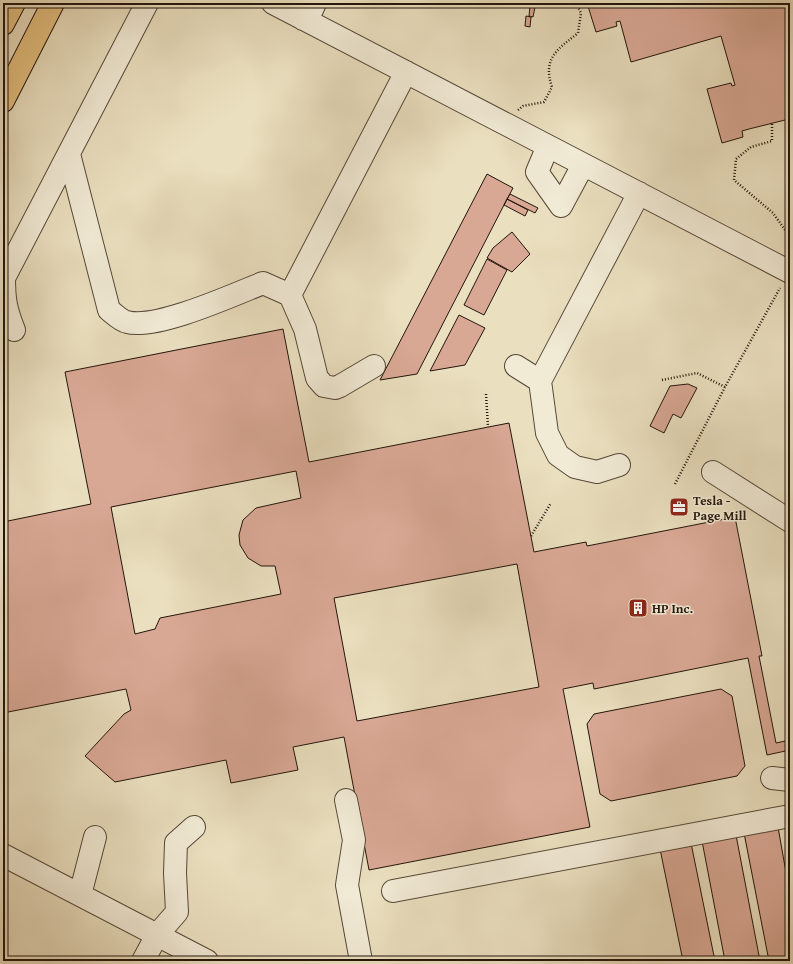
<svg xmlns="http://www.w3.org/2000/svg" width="793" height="964" font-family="'Gentium Book Plus',serif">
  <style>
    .building { fill: #d9a895; stroke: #23150b; fill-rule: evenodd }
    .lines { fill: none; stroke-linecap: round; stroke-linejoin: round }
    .minor-casing { stroke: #554838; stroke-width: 24 }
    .major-casing { stroke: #23150b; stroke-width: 24 }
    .path { stroke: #23150b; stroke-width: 2.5; stroke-dasharray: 1 2; stroke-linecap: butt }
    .minor { stroke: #f1ead5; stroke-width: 22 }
    .major { stroke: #e5c080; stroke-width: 22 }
    .labels { text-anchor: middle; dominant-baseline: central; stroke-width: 3; stroke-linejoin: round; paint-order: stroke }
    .poi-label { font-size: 13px; font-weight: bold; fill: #23150b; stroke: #f1ead5; text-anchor: start }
  </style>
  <rect width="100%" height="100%" fill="#eadfbf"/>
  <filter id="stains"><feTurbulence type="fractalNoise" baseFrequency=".005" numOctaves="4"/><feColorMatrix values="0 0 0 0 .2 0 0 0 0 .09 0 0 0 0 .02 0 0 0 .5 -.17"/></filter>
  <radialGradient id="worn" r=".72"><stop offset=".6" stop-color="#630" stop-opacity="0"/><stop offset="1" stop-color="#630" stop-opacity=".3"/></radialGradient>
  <!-- building -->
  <path class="building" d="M587,3H790V124L789,119L749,129L742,131L743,137L722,143L707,89L731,83L732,86L735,85L721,36L631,62L620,21L616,22L617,26L596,32Z
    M530,6L535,7L533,17L529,16Z
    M526,16L531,17L530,27L525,26Z
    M487,174L513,188L504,205L417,374L380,380Z
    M510,194L538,208L535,213L507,199Z
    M507,199L528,210L525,216L504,205Z
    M512,232L530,254L512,272L487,258L493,248Z
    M487,259L507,270L484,315L464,305Z
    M459,315L485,328L465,365L430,371Z
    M283,329L309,462L509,423L534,552L586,542L587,546L735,517L762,656H759L776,743L790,740V750L767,755L748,658L594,689L593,683L563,689L590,827L369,870L344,737L293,747L298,770L231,783L226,760L115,782L85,756L124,714L131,710L126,689L3,713V522L91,504L65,372ZM296,471L301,498L256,508L243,520L239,535L240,545L248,558L261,566H275L281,594L160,618L155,629L135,634L111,507ZM517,564L539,687L357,721L334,598Z
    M688,384L697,388L681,418L673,414L664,433L650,426L670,386Z
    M721,689L732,696L745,766L737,776L611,801L600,794L587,724L594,714Z
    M778,827L790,895V961H769L744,833Z
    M736,835L760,961H725L702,841Z
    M691,843L715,961H683L660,849Z"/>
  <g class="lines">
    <!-- minor casing -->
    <g class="minor-casing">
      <path id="minor" d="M273,3L790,272
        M303,19L312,10L315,3
        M548,146L537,172L561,206L583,165
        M69,154L109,310C114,314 121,321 127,322C156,330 233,295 263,283L290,295L305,329L317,378L324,386L335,388L340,386L374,366
        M4,278C4,300 6,310 14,330
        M3,280L147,3
        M290,295L406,72
        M516,366L540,381
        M619,465L597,472L575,467L558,455L547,433L540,381L639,193
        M713,472L790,521
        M772,778L790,780
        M346,800L354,840L347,885L361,961
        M3,855L207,961
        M393,891L790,816
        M80,895L95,837
        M143,961L157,935L177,912L175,873L176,843L194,827"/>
    </g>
    <!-- major casing -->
    <g class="major-casing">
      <path id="major" d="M3,24L14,3
        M3,101L53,3"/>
    </g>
    <!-- path -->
    <path class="path" d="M518,110L523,106L544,102L552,87C542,58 558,49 578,33L581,13L576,3
      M772,124V141L751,147L736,159L734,180L773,213L790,237
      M662,380L697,373L725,387
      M486,394L488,427
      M675,484L725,387L780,288
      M531,536L551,503"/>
    <!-- minor -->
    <use href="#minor" class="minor"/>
    <!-- major -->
    <use href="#major" class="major"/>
  </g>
  <!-- icons -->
  <defs>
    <g id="office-square" transform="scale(1)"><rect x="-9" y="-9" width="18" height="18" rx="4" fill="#8f2418" stroke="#f1ead5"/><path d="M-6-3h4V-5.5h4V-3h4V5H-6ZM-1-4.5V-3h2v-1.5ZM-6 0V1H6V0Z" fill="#fff"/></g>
    <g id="building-square" transform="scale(1)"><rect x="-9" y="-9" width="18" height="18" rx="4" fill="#8f2418" stroke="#f1ead5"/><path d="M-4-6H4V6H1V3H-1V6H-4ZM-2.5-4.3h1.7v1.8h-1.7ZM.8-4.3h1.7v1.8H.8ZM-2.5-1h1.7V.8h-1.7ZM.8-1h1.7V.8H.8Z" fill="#fff"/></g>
  </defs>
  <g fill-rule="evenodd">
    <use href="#office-square" x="679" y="507"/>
    <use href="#building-square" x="638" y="608"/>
  </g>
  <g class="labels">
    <!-- poi labels -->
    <g class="poi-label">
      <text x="693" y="500">Tesla -<tspan x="693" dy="15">Page Mill</tspan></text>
      <text x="652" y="608">HP Inc.</text>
    </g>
  </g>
  <!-- margin -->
  <rect width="793" height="964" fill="none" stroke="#eadfbf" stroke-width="16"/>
  <rect x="4" y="4" width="785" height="956" fill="none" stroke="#23150b" stroke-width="2"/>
  <rect x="8" y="8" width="777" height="948" fill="none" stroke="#23150b"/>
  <rect width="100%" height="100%" filter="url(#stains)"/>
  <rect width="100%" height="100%" fill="url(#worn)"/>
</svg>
